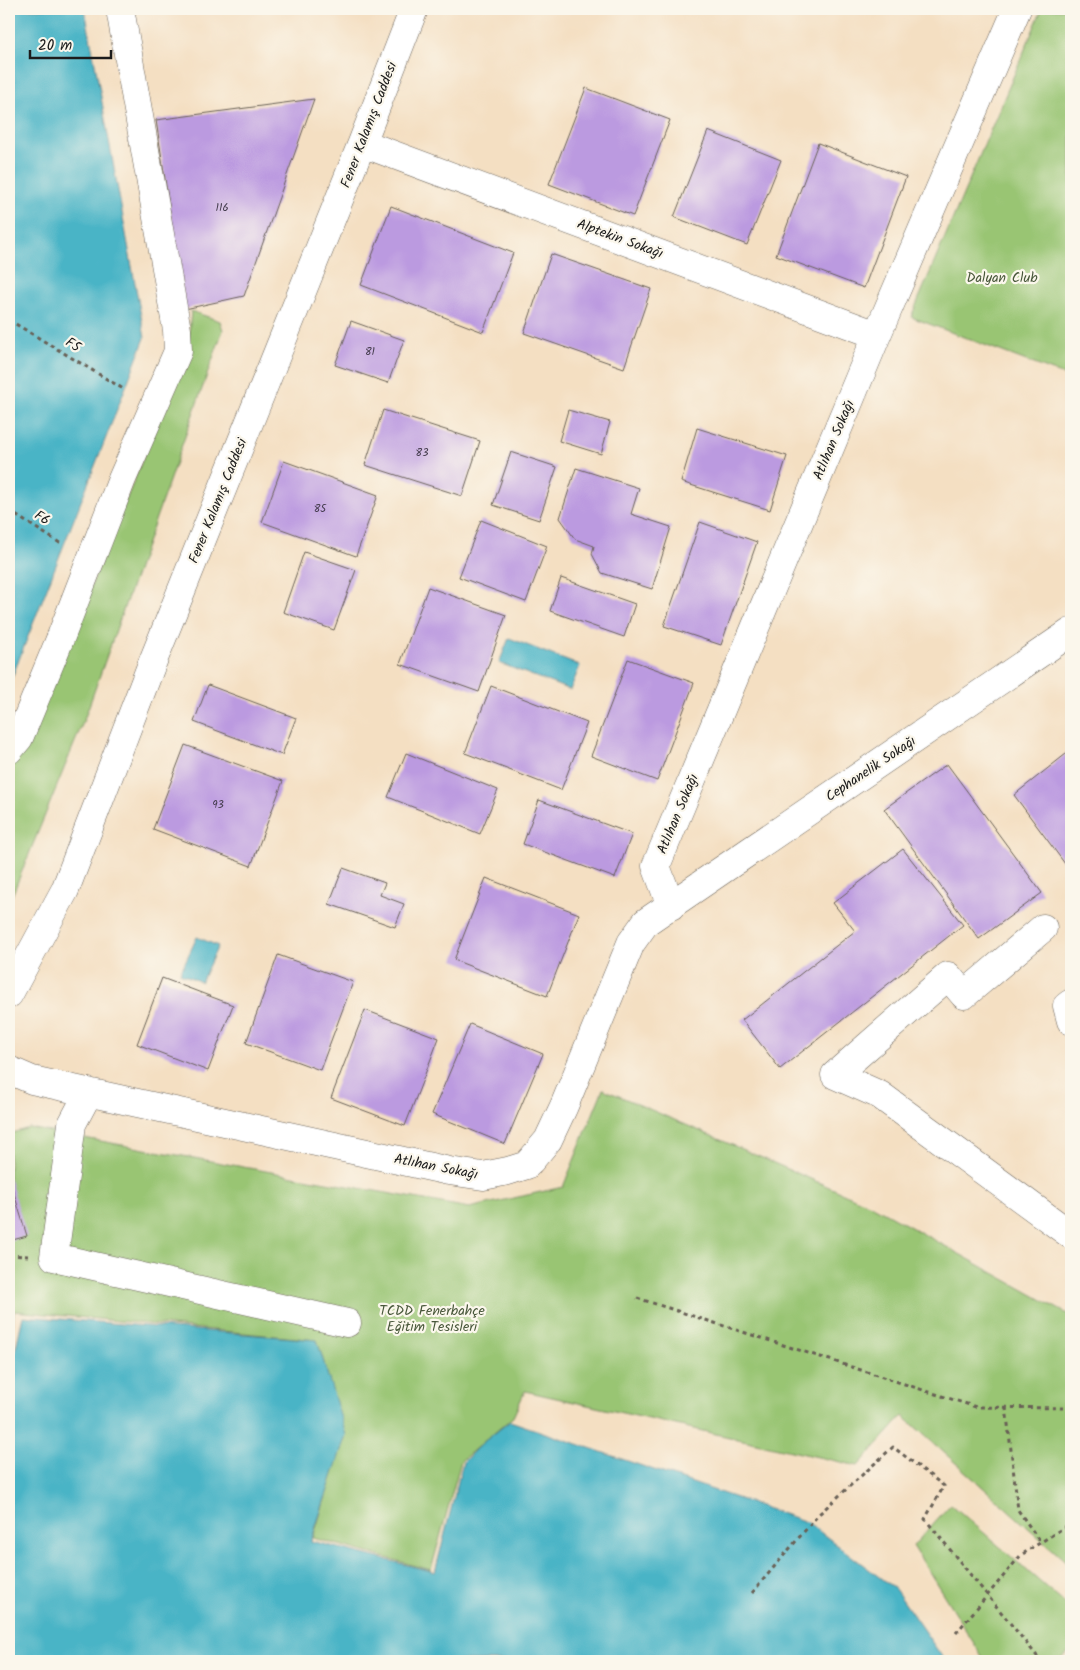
<svg xmlns="http://www.w3.org/2000/svg" width="1080" height="1670" font-family="Kalam,sans-serif">
  <style>
    .green { fill: #99c573; stroke: #5a7048 }
    .water { fill: #49b4c6; stroke: #326871 }
    .building { fill: #bb9ae0 }
    .lines { fill: none; stroke-linecap: round; stroke-linejoin: round }
    .minor-casing { stroke: #686056; stroke-width: 29 }
    .path { stroke: #686056; stroke-width: 3; stroke-dasharray: 4 4; stroke-linecap: butt }
    .minor { stroke: #fff; stroke-width: 28 }
    .labels { text-anchor: middle; dominant-baseline: central; stroke-width: 4.5; stroke-linejoin: round; paint-order: stroke }
    .number-label { font-size: 11px; fill: #443c4d }
    .street-label { font-size: 14px; fill: #1c1c1c; stroke: #fbf7ec }
    .park-label { font-size: 14px; fill: #48573a; stroke: #fbf7ec }
  </style>
  <rect width="100%" height="100%" fill="#fbf7ec"/>
  <filter id="ink" filterUnits="userSpaceOnUse"><feTurbulence type="fractalNoise" baseFrequency=".02" numOctaves="2"/><feDisplacementMap in="SourceGraphic" scale="10" xChannelSelector="R" yChannelSelector="G"/><feConvolveMatrix kernelMatrix="1 2 1 2 8 2 1 2 1" color-interpolation-filters="sRGB"/></filter>
  <filter id="wash" filterUnits="userSpaceOnUse"><feTurbulence type="fractalNoise" baseFrequency=".0096" numOctaves="4" result="noise"/><feDisplacementMap in="SourceGraphic" scale="20" xChannelSelector="R" yChannelSelector="G"/><feGaussianBlur stdDeviation="1.12" result="paint"/><feColorMatrix in="noise" values="0 0 0 0 0 0 0 0 0 0 0 0 0 0 0 0 0 1.4 0 .05"/><feComposite in="paint" operator="in"/></filter>
  <g filter="url(#wash)">
    <rect width="100%" height="100%" fill="#f4dfc2"/>
    <!-- green -->
    <path class="green" d="M1042,9H1071V378L911,317Z
      M191,311L220,321L223,330L84,720L9,903V765L25,748L188,348Z
      M603,1089L873,1206L1071,1316V1566L903,1416L858,1466L525,1391L513,1417L461,1461L431,1570L313,1538L345,1435L317,1340L14,1311L9,1363V1134L29,1128L469,1208L563,1187Z
      M951,1504L1071,1609V1649L1060,1661H985L913,1546Z"/>
    <!-- water -->
    <path class="water" d="M9,9H85L145,338L9,685Z
      M509,638L580,666L570,690L499,663Z
      M197,937L218,946L201,982L180,973Z
      M23,1316L317,1340L346,1435L311,1541L435,1572L463,1462L481,1444L510,1421L807,1522L895,1589L945,1661H9V1378Z"/>
    <g id="blocks">
      <!-- building -->
      <path class="building" d="M586,88L670,120L633,216L549,184Z
        M314,99L244,296L185,309L156,120Z
        M708,131L781,160L747,245L674,217Z
        M818,143L906,177L864,288L776,255Z
        M391,206L513,253L483,332L361,285Z
        M551,254L651,289L624,368L524,333Z
        M351,321L404,340L388,383L335,365Z
        M383,410L480,441L462,496L365,465Z
        M568,410L610,422L601,454L559,441Z
        M697,428L787,456L770,510L681,482Z
        M511,452L557,467L539,520L493,505Z
        M284,461L378,495L356,556L262,522Z
        M576,468L639,488L631,514L671,527L652,589L602,573L592,554L594,546L575,539L560,518Z
        M481,520L547,546L526,602L459,577Z
        M700,522L757,542L721,645L664,626Z
        M304,552L356,570L334,630L283,612Z
        M561,578L635,604L624,637L550,611Z
        M428,587L506,615L479,692L400,664Z
        M628,659L694,683L657,781L591,756Z
        M208,685L296,718L282,755L194,722Z
        M491,686L587,723L561,790L465,753Z
        M185,745L283,781L251,866L153,829Z
        M1071,750V872L1014,795Z
        M406,753L498,790L480,834L388,797Z
        M947,764L1042,893L979,939L884,809Z
        M539,800L632,834L615,878L523,844Z
        M903,849L963,925L780,1069L742,1020L855,931L833,903Z
        M343,868L385,883L380,895L404,904L395,927L329,904Z
        M486,878L579,914L547,996L454,960Z
        M278,955L353,982L320,1070L246,1043Z
        M162,978L233,1005L208,1071L137,1044Z
        M365,1010L439,1038L405,1126L331,1098Z
        M470,1024L543,1054L505,1144L432,1114Z
        M9,1177L27,1236L9,1241Z"/>
    </g>
  </g>
  <g filter="url(#ink)">
    <use href="#blocks" fill-opacity="0" stroke="#686056" stroke-width="1"/>
    <g class="lines">
      <!-- minor casing -->
      <g class="minor-casing">
        <path id="minor" d="M362,143L877,335
          M9,750L19,738L60,639L122,479L178,351L177,330L120,9
          M671,906L656,866L877,335L1017,9
          M1043,928L964,995L948,976L835,1075L880,1095L1071,1235
          M9,994L65,890L151,666L362,143L414,9
          M1071,1003L1067,1006L1071,1021
          M9,1070L32,1080L449,1171L483,1176L508,1171L527,1165L548,1140L564,1106L631,943L646,922L1071,632
          M89,1092L72,1124L54,1257L347,1323"/>
      </g>
      <!-- path -->
      <path class="path" d="M9,320L125,390
        M9,511L63,545
        M9,1255L28,1256
        M637,1298L976,1407L1071,1408
        M1006,1407L1018,1510L1041,1543
        M752,1593L819,1514L893,1447L944,1486L925,1519L1041,1661
        M956,1633L1021,1555L1071,1523"/>
      <!-- minor -->
      <use href="#minor" class="minor"/>
    </g>
  </g>
  <g class="labels">
    <!-- number labels -->
    <g class="number-label">
      <text x="222" y="208">116</text>
      <text x="370" y="352">81</text>
      <text x="422" y="453">83</text>
      <text x="320" y="509">85</text>
      <text x="218" y="805">93</text>
    </g>
    <!-- street labels -->
    <g class="street-label">
      <text transform="translate(369 125) rotate(-69)">Fener Kalamış Caddesi</text>
      <text transform="translate(620 239) rotate(20)">Alptekin Sokağı</text>
      <text transform="translate(73 345) rotate(31)">F5</text>
      <text transform="translate(834 440) rotate(-67)">Atlıhan Sokağı</text>
      <text transform="translate(218 501) rotate(-68)">Fener Kalamış Caddesi</text>
      <text transform="translate(42 518) rotate(32)">F6</text>
      <text transform="translate(871 769) rotate(-34)">Cephanelik Sokağı</text>
      <text transform="translate(678 814) rotate(-67)">Atlıhan Sokağı</text>
      <text transform="translate(436 1167) rotate(11)">Atlıhan Sokağı</text>
    </g>
    <!-- park labels -->
    <g class="park-label">
      <text x="1002" y="278">Dalyan Club</text>
      <text x="432" y="1311">TCDD Fenerbahçe<tspan x="432" dy="16">Eğitim Tesisleri</tspan></text>
    </g>
  </g>
  <!-- margin -->
  <rect width="1080" height="1670" fill="none" stroke="#fbf7ec" stroke-width="30"/>
  <!-- scale -->
  <path d="M30 50v8h81v-8" fill="none" stroke="#1c1c1c" stroke-width="2.5"/>
  <text x="38" y="50" font-size="15" fill="#1c1c1c" stroke="#fbf7ec" stroke-width="4" paint-order="stroke">20 m</text>
</svg>
